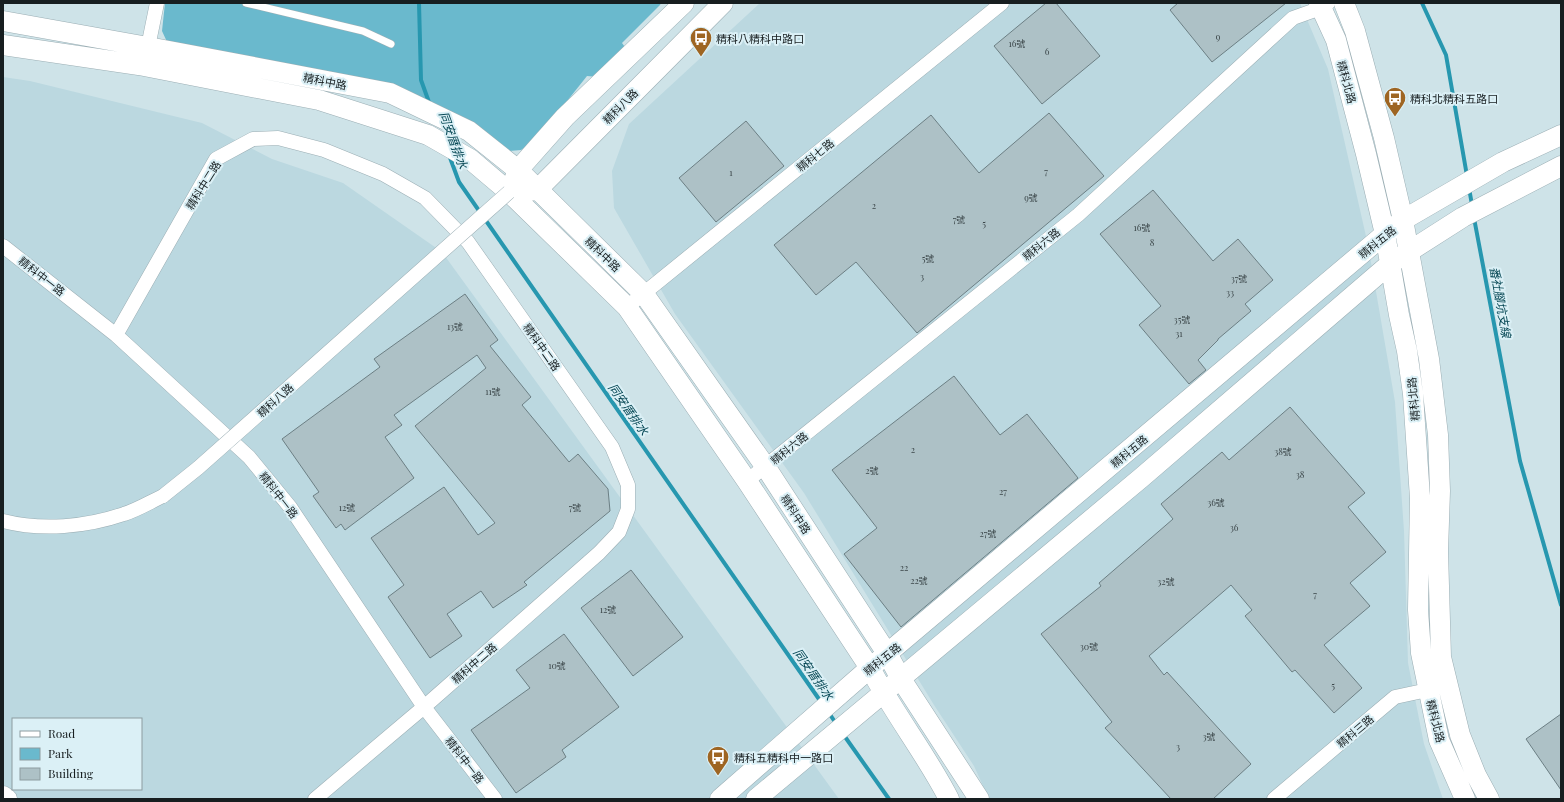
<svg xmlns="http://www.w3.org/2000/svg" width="1564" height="802" font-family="'Playfair Display','Noto Sans TC',serif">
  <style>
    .built { fill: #bbd8e0; fill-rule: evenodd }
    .green { fill: #6ab9cd }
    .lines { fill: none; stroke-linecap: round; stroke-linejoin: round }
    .stream { stroke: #2797af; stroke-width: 4 }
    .building { fill: #adc1c6; stroke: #6c7f84 }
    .lane-casing { stroke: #9baeb4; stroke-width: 8 }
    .street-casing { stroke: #9baeb4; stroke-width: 15 }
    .secondary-casing { stroke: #9baeb4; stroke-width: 21 }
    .lane { stroke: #fff; stroke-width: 7 }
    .street { stroke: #fff; stroke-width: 14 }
    .secondary { stroke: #fff; stroke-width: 20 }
    .street-bridge-casing { stroke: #9baeb4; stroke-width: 15; stroke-linecap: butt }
    .street-bridge { stroke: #fff; stroke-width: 14 }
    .labels { text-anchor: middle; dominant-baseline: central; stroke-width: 4; stroke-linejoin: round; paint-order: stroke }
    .number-label { font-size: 9px; fill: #3c474a }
    .poi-label { font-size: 11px; fill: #171e20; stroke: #dbf0f6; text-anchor: start }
    .street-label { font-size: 11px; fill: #171e20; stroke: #dbf0f6 }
    .water-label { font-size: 12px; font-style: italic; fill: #074855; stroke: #dbf0f6 }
  </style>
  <rect width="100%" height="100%" fill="#cee3e8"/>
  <!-- built -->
  <path class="built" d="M760,3H1300L1328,69L1368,245L1395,402L1404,531L1408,663L1424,744L1443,799H989L974,766L934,705L804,493L675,314L614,208L612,171L629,124Z
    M3,77L30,81L202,123L272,159L343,183L442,252L839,799H8L3,796ZM13,719H141V789H13Z"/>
  <!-- green -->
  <path class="green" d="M165,3H661L660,5L622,43L633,58L610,78L587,76L536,140L521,150L509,151L426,110L168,44L162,31Z"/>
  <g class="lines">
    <!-- stream -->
    <path class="stream" d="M419,3L421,80L430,105
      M1422,3L1446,55L1467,176
      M449,155L459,182L821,702
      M1469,188L1472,205
      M1474,218L1520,461L1561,605
      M829,713L837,725
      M843,734L889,799"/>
  </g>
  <!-- building -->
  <path class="building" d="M1046,3H1056L1100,56L1042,104L994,46Z
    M1178,3H1286L1212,62L1170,10Z
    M1049,113L1104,176L917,333L856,262L816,295L774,245L931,115L979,173Z
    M746,121L784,166L716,222L679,178Z
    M1153,190L1213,261L1238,239L1273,280L1245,304L1251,311L1218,339V340L1198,360L1206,370L1189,384L1139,325L1161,306L1100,234Z
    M465,294L498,340L490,346L531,397L522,405L569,462L578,454L608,489L610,511L524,582L527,585L493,608L481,591L447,614L462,636L430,658L388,597L404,585L371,538L444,487L478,535L495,523L415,426L486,368L477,355L394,415L402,425L385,437L414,478L345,530L341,524L336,528L313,496L319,492L282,439L380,367L374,359Z
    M954,376L1000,435L1027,414L1078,478L901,627L844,554L877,528L832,470Z
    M1290,407L1365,493L1348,507L1386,552L1350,583L1370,606L1324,645L1362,688L1334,713L1295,670L1292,672L1245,616L1252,610L1231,585L1149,656L1164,675L1167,672L1251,764L1213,799H1171L1105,728L1112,722L1041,634L1101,586L1099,583L1173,519L1161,504L1222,452L1229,460Z
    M631,570L683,637L633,676L581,608Z
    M564,634L619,707L562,750L566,757L516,793L471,730L530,688L516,670Z
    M1561,714V790L1526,739Z"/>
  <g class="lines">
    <!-- lane casing -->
    <g class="lane-casing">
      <path id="lane" d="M246,3L363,31L391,44"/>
    </g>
    <!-- street casing -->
    <g class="street-casing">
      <path id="street" d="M148,47L157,3
        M3,246L116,335L249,457L290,507L424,707L495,799
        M627,307L1002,3
        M116,335L216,159L253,139L278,138L324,150L383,174L425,198L468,242L612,447L628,485V509L619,532L599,553L424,707L315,799
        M747,481L1078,215L1293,18L1321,8L1328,3
        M3,521C42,531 86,527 124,514C137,510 150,502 163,496
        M1274,799L1395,697L1437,688"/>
    </g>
    <!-- secondary casing -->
    <g class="secondary-casing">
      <path id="secondary" d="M1319,3L1336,40L1366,154L1385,234L1399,315L1407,351L1413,394L1420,498L1418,610L1421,653L1439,740L1465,799
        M1344,3L1355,31L1384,138L1403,220L1429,359L1438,435L1440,491L1438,551L1441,657L1460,735L1476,775L1489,799
        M3,21L148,47L390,93L469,131L518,170L644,294L765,466L888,655L901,679L979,799
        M3,45L139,65L319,100L428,135L470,159L509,192L627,307L747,481L870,668C894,714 926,754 949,799
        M513,183L518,170L565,117L684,3
        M525,191L537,190L723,3
        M3,796L7,799
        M720,799L870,668L1385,234L1403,220L1503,162L1561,135
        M756,799L1141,478L1391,263L1463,217L1561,166"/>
    </g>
    <!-- lane -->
    <use href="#lane" class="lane"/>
    <!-- street -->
    <use href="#street" class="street"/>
    <!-- secondary -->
    <use href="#secondary" class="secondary"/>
    <!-- street-bridge casing -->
    <g class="street-bridge-casing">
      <path id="street-bridge" d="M163,496L198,468L509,192"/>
    </g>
    <!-- street-bridge -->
    <use href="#street-bridge" class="street-bridge"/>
  </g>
  <!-- icons -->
  <defs>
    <g id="bus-pin" transform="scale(1.15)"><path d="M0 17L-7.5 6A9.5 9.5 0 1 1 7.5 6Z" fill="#9e6522" stroke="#dbf0f6"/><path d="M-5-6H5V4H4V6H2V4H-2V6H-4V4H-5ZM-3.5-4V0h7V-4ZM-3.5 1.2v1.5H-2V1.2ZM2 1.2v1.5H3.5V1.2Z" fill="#fff"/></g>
  </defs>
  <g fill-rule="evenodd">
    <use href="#bus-pin" x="701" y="38"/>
    <use href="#bus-pin" x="1395" y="98"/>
    <use href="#bus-pin" x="718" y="757"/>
  </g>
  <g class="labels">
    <!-- number labels -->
    <g class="number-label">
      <text x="1218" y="36">9</text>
      <text x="1017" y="43">16號</text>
      <text x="1047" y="51">6</text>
      <text x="1046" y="171">7</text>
      <text x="731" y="172">1</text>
      <text x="1031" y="197">9號</text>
      <text x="874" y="205">2</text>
      <text x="959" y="219">7號</text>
      <text x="984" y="223">5</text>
      <text x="1142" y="227">16號</text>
      <text x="1152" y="242">8</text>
      <text x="928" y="258">5號</text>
      <text x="922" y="276">3</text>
      <text x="1239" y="278">37號</text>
      <text x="1230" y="292">33</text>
      <text x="1182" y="319">35號</text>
      <text x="455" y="326">13號</text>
      <text x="1179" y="333">31</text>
      <text x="493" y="391">11號</text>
      <text x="913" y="449">2</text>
      <text x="1283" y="451">38號</text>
      <text x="872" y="470">2號</text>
      <text x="1300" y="474">38</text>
      <text x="1003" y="491">27</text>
      <text x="1216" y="502">36號</text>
      <text x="347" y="507">12號</text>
      <text x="575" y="507">7號</text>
      <text x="1234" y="527">36</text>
      <text x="988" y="533">27號</text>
      <text x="904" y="567">22</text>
      <text x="919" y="580">22號</text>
      <text x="1166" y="581">32號</text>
      <text x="1315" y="594">7</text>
      <text x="608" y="609">12號</text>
      <text x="1089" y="646">30號</text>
      <text x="557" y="665">10號</text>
      <text x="1333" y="685">5</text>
      <text x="1209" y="736">3號</text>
      <text x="1178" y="746">3</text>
    </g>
    <!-- poi labels -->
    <g class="poi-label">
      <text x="716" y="38">精科八精科中路口</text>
      <text x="1410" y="98">精科北精科五路口</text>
      <text x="734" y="757">精科五精科中一路口</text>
    </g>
    <!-- street labels -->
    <g class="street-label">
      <text transform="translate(325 81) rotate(11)">精科中路</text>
      <text transform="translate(1347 82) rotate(75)">精科北路</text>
      <text transform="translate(620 106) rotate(-45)">精科八路</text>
      <text transform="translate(815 155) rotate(-39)">精科七路</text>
      <text transform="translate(203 185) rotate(-58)">精科中二路</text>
      <text transform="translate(1377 242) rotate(-39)">精科五路</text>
      <text transform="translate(1041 244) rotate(-39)">精科六路</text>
      <text transform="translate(603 254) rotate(44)">精科中路</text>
      <text transform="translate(42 276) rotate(38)">精科中一路</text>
      <text transform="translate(542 347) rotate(55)">精科中二路</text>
      <text transform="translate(1413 399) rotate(-95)">精科北路</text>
      <text transform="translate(275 400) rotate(-42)">精科八路</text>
      <text transform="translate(789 448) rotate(-39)">精科六路</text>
      <text transform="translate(1129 451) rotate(-40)">精科五路</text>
      <text transform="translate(279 495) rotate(52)">精科中一路</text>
      <text transform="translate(796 514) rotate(57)">精科中路</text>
      <text transform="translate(882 659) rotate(-39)">精科五路</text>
      <text transform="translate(474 663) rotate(-41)">精科中二路</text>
      <text transform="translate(1436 721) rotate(76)">精科北路</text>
      <text transform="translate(1355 731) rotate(-40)">精科三路</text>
      <text transform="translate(465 760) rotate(52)">精科中一路</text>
    </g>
    <!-- water labels -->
    <g class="water-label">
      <text transform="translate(454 140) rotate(70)">同安厝排水</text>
      <text transform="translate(1501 302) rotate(80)">番社腳坑支線</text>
      <text transform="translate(629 409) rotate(55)">同安厝排水</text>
      <text transform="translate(814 674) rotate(55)">同安厝排水</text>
    </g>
  </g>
  <!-- border -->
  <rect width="1564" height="802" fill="none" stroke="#171e20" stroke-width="8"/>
  <!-- legend -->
  <rect x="12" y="718" width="130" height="72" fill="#dbf0f6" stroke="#8d9ca0"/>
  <rect x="20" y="731" width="20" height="6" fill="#ffffff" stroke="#8d9ca0"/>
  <text x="48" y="738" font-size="12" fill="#171e20">Road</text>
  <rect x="20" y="748" width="20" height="12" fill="#6ab9cd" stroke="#8d9ca0"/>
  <text x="48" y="758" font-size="12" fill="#171e20">Park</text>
  <rect x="20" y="768" width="20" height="12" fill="#adc1c6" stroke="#8d9ca0"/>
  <text x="48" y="778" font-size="12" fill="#171e20">Building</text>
</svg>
